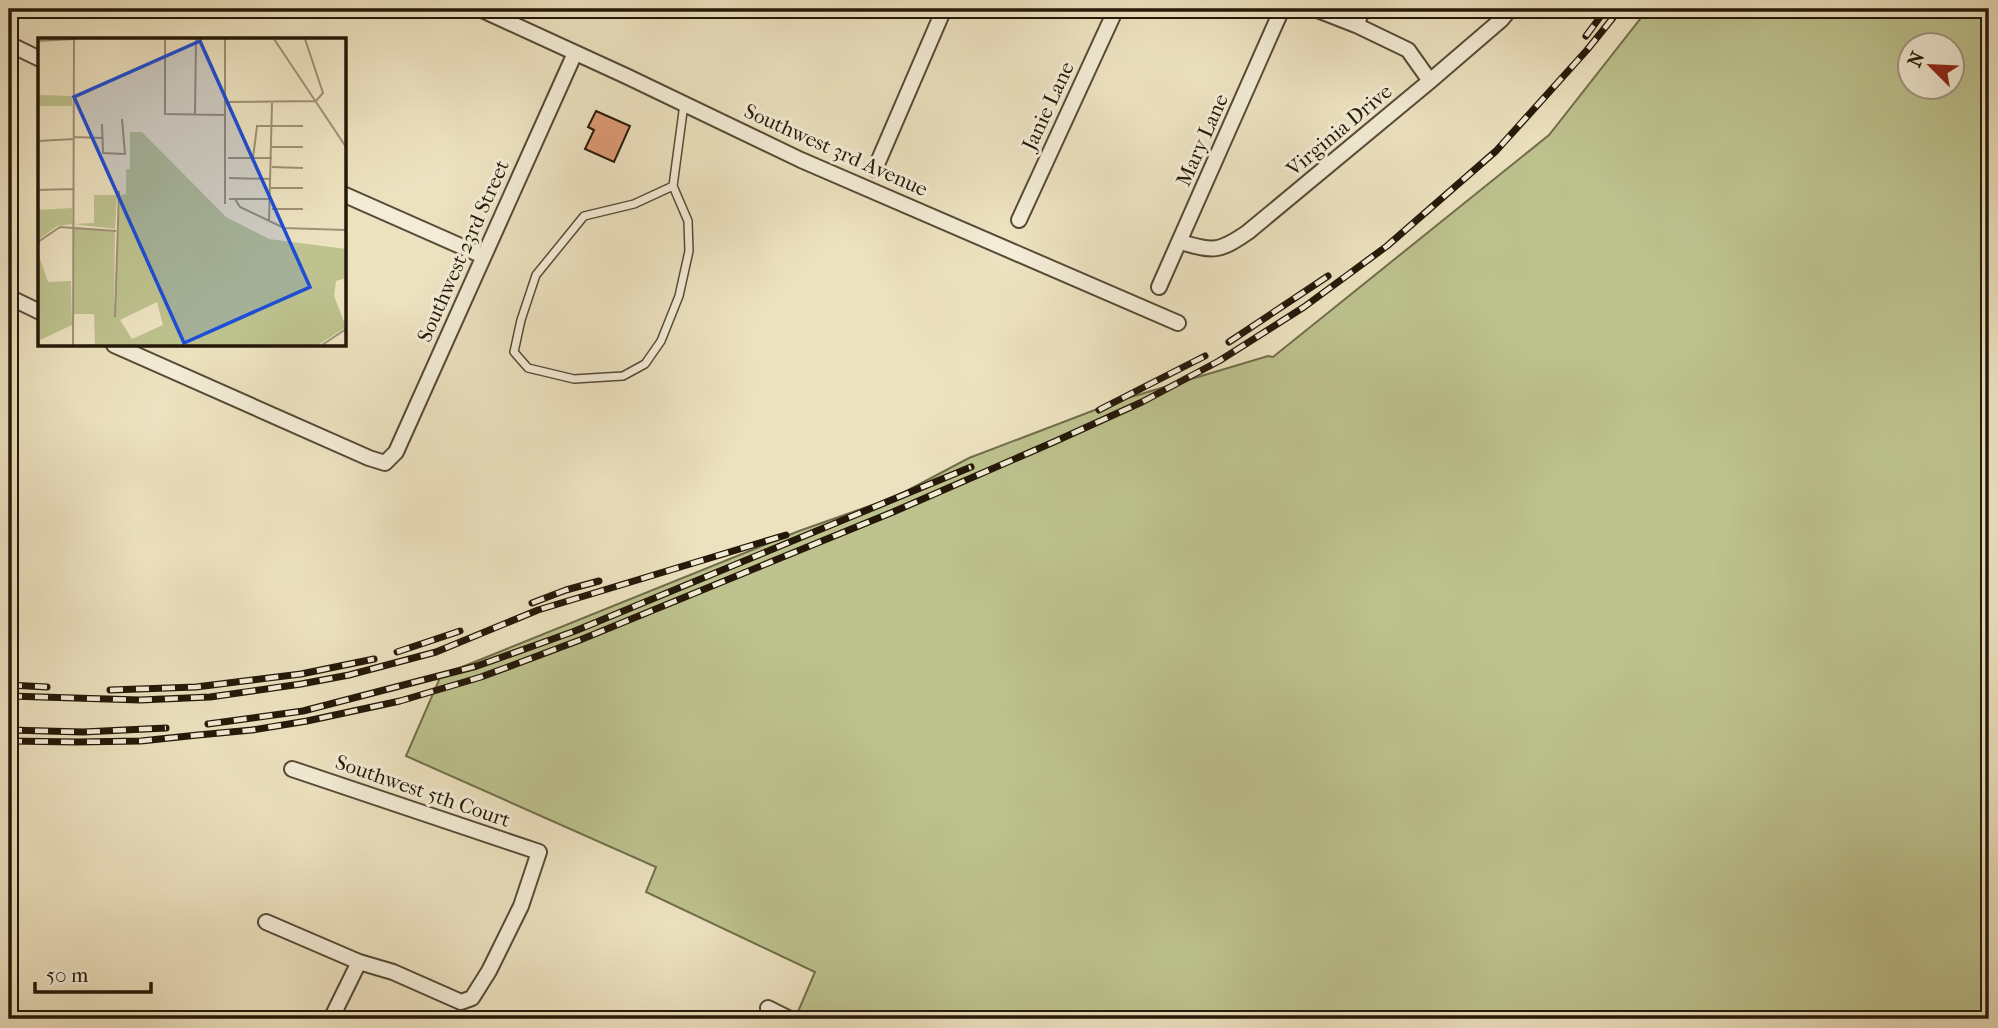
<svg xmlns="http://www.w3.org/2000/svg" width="1998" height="1028" font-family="'IM FELL French Canon',serif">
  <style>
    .green { fill: #bdc28e; stroke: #716d4b; stroke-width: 2; fill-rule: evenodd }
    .building { fill: #dd9a73; stroke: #251808; stroke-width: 2 }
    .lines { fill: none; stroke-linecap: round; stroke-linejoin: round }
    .service-casing { stroke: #574a36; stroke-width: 10 }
    .minor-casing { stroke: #574a36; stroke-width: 18 }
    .service { stroke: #f3ecd6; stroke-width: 7 }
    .minor { stroke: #f3ecd6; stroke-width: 14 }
    .rail-casing { stroke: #251808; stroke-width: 7 }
    .rail { stroke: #f3ecd6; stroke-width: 4.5; stroke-dasharray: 13; stroke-linecap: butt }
    .labels { text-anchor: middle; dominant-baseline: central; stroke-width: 6; stroke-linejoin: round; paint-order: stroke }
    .street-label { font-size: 21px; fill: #251808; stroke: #f3ecd6 }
    .inset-road { fill: none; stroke: #9d9176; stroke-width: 2 }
    .view { fill: #1d4ed8; fill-opacity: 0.15; stroke: #1d4ed8; stroke-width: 3.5 }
    .inset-edge { fill: none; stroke: #251808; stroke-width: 3.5 }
  </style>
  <rect width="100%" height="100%" fill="#ede2c0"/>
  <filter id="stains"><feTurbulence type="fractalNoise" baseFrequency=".00286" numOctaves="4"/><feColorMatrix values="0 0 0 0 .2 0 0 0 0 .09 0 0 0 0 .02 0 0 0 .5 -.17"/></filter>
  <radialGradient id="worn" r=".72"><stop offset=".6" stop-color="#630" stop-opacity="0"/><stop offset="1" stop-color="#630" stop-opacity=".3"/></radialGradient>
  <!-- green -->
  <path class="green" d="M1648,9H1989V1019H807L797,1014L815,972L646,892L656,867L406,756L442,673L457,669L799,531L895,497L969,458L1121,400L1268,356L1273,357L1549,135ZM1910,46H1952V88H1910Z"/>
  <!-- building -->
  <path class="building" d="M596,111L630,126L614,162L585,149L594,130L588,127Z"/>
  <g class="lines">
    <!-- service casing -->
    <g class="service-casing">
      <path id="service" d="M673,186L688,221L689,251L679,296L661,341L645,364L623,376L574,379L528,368L514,352L521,320L536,275L584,216L634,204L673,186L684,104"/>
    </g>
    <!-- minor casing -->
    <g class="minor-casing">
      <path id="minor" d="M480,9L626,76L801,160L1178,323
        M1315,9L1356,25L1408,50L1430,81
        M1356,25L1363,9
        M9,44L40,59
        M875,169L944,9
        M345,195L483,256
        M1019,220L1116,9
        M1180,242C1213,251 1218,253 1248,232L1430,81L1501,20L1510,9
        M1159,287L1282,9
        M9,297L40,312
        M114,345L369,458L385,463L396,452L575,53
        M266,922L359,962L393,972L461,1002L472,998L489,971L521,906L539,852L292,769
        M768,1008L790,1019
        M331,1019L359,962"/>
    </g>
    <!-- service -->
    <use href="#service" class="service"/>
    <!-- minor -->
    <use href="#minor" class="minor"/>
    <!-- rail casing -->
    <g class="rail-casing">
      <path id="rail" d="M1586,36L1606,9
        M1229,342L1328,276
        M1099,410L1205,356
        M532,603L566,590L599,581
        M397,652L460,631
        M9,685L47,687
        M110,690L196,687L301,674L374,659
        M9,696L140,700L210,697L301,684L349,675L436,652L538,610L786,535
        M208,724L303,711L477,666L575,631L971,467
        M9,730L83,732L166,728
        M9,741L76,742L141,741L198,735L252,730L307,721L400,701L481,677L580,640L893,512L1056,441L1142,402L1219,361L1304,307L1387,246L1496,151L1587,50L1620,9"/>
    </g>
    <!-- rail -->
    <use href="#rail" class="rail"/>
  </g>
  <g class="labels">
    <!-- street labels -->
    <g class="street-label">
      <text transform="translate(1048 106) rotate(-65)">Janie Lane</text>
      <text transform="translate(1339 130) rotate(-40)">Virginia Drive</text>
      <text transform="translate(1202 140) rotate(-66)">Mary Lane</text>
      <text transform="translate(836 150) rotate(24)">Southwest 3rd Avenue</text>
      <text transform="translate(463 251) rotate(-66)">Southwest 23rd Street</text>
      <text transform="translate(423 791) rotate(19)">Southwest 5th Court</text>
    </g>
  </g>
  <!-- overview -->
  <g transform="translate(38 38)">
    <rect width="308" height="308" fill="#ede2c0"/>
    <path d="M2,57L34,58V68H0ZM92,94H104L188,179L231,201L308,211V240L298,243L296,258L308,289L280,307H39L57,306L56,276H36V189L77,194L76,279L82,157L88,156V131H92ZM119,264L125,287L94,301L82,282ZM56,157H79L77,191L36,186L56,185ZM34,170V186L19,188L0,202V172ZM0,215L10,244L33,243L34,287L0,303Z" fill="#bdc28e" fill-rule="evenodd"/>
    <path class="inset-road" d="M127,1V76L187,77M236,1L308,109M0,3L36,1M188,64L278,63L285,55L267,1M157,77L158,1M64,86L65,115L87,116L84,81M36,99L64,100M0,103L36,101M234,109H265M190,120H234M215,120L219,88H265M308,127V175M234,129L265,130M191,140L233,141M233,150H265M0,152L36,151M191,161H233M197,161L202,169L246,190L308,192M187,166V1M234,171H265M231,183L234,65M0,204L22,189L78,193M77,279L81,153M35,307L36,1M284,307L308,291"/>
    <path class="view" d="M162,3L272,249L146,305L36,59Z"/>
    <rect width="308" height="308" class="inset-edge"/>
  </g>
  <!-- margin -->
  <rect width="1998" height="1028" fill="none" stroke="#ede2c0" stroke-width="35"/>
  <rect x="10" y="10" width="1977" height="1007" fill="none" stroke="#251808" stroke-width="3.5"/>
  <rect x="18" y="18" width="1963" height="993" fill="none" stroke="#251808" stroke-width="2"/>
  <!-- north arrow -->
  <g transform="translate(1931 66) rotate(294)"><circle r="33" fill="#f3ecd6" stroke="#a19784" stroke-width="2"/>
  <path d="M0-5L12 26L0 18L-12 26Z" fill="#8f2418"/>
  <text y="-10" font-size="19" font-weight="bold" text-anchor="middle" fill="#251808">N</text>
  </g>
  <!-- scale -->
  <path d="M35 982v10h116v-10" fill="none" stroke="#251808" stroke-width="3.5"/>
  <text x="46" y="982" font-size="21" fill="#251808" stroke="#f3ecd6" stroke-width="5" paint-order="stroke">50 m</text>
  <rect width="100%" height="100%" filter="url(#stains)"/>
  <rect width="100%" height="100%" fill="url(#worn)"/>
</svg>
